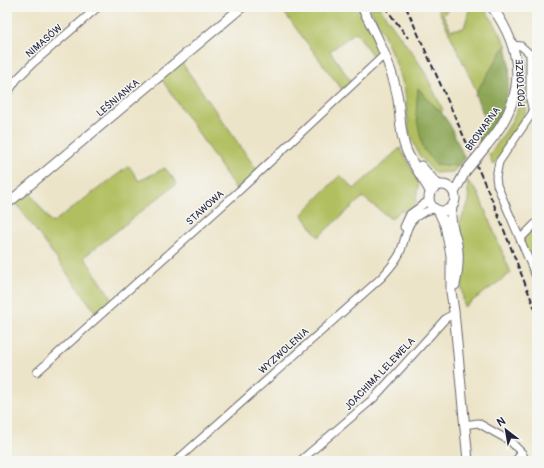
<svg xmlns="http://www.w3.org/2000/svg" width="544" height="468" font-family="Pangolin,sans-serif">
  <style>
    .green { fill: #b2bf60; stroke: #6a704e }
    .forest { fill: #8da656; stroke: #586448 }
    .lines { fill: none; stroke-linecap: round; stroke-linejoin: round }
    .minor-casing { stroke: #69666c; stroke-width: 9 }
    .tertiary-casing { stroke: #69666c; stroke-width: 11 }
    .minor { stroke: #fff; stroke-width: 7 }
    .tertiary { stroke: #fff; stroke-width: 9 }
    .rail { stroke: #22223b; stroke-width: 2; stroke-dasharray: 6 3; stroke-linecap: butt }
    .tertiary-bridge-casing { stroke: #69666c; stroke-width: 11; stroke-linecap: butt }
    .tertiary-bridge { stroke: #fff; stroke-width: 9 }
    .labels { text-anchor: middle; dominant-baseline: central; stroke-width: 3; stroke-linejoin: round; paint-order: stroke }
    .street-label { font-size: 10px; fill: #22223b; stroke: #f6f6f2 }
  </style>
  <rect width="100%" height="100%" fill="#f6f6f2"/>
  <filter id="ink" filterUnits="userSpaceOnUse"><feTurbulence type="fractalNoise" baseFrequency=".025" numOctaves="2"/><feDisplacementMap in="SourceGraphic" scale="8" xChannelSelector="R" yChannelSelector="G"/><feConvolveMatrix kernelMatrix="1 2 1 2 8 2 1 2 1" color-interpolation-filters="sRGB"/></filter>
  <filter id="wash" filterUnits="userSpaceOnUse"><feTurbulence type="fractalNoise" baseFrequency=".012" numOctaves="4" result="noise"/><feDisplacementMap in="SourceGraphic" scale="16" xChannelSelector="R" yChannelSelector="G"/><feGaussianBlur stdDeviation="0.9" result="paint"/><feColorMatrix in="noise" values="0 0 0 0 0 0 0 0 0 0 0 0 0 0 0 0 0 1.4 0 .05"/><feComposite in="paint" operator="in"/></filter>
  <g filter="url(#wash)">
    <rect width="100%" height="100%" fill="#ece4c8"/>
    <!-- green -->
    <path class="green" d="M280,7H362L385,56L376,61L356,32L330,51L352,83L343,91Z
      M369,7H379L416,58L426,75L443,110L441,112L428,100L418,88L435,164L458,166L453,172L434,173L419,155L409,132L405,91L399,71L384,35Z
      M437,7H450L443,15L451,30L464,28L470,7H483C492,19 500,31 506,45L477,92Z
      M522,55L526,59C527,73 529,89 527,103C525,122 505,150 493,165L489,155C503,136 520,114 523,89C524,78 523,66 522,55Z
      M180,60L259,173L238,192L160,77Z
      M400,148L419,182L415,206L400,226L405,212L401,210L391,219L363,197L318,237L302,214L340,175L354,189Z
      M129,166L139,181L165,168L177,183L84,257L115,303L99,317L13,199L26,188L52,223Z
      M467,180L478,193L511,273L464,307L461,281L465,255L458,226L469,202Z
      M537,222V274L520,239Z"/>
    <!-- forest -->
    <path class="forest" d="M506,45C515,82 507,115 479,142L478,133L486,121L475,94Z
      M418,88L428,100L441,112L450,125L465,159L458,166L435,164L423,148L416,115Z"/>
  </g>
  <g filter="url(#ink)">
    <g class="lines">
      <!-- minor casing -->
      <g class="minor-casing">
        <path id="minor" d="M513,45L521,46L530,54V99L533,112L499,162L496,177L497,185L537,279
          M7,94L17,79L33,63L98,7
          M404,227L410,214L428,201
          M520,239L537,222
          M37,372L241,189L381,58L385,56
          M464,425L478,423L510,441L522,453L526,461
          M176,461L381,278C388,270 395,263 400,253C409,229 404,218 433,209
          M300,461L374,398L446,318L454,314
          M515,461L522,453"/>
      </g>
      <!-- tertiary casing -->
      <g class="tertiary-casing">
        <path id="tertiary" d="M362,7C376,34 391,64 397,94C401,113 399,134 407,152C413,165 423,178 430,191
          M487,145C525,100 527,55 492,7
          M421,166L434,181L439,185
          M429 198a13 13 0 1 1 26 0a13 13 0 1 1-26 0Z
          M454,193L465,172
          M7,204L242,7
          M452,207C449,221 454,231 457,244C460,258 458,271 455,285
          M439,212L445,225L451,255V292L454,311L468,461"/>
      </g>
      <!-- minor -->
      <use href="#minor" class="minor"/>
      <!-- tertiary -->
      <use href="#tertiary" class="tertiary"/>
      <!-- rail -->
      <path class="rail" d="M385,7L408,38
        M406,7L493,202L537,314"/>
      <!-- tertiary-bridge casing -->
      <g class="tertiary-bridge-casing">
        <path id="tertiary-bridge" d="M465,172L487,145"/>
      </g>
      <!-- tertiary-bridge -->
      <use href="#tertiary-bridge" class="tertiary-bridge"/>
    </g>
  </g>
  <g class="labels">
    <!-- street labels -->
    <g class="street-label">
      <text transform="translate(44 41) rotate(-41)">NIMASÓW</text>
      <text transform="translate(521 83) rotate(-93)">PODTORZE</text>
      <text transform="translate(118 98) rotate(-40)">LEŚNIANKA</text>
      <text transform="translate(483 129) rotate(-54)">BROWARNA</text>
      <text transform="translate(205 208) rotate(-42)">STAWOWA</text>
      <text transform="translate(284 351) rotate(-42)">WYZWOLENIA</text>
      <text transform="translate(380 374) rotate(-46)">JOACHIMA LELEWELA</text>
    </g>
  </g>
  <!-- margin -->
  <rect width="544" height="468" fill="none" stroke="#f6f6f2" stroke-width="24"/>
  <!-- north arrow -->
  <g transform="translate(506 430) rotate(329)" stroke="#f6f6f2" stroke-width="3" paint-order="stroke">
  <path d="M0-3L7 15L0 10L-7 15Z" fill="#22223b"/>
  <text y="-6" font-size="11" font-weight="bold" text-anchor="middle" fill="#22223b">N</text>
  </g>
</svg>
